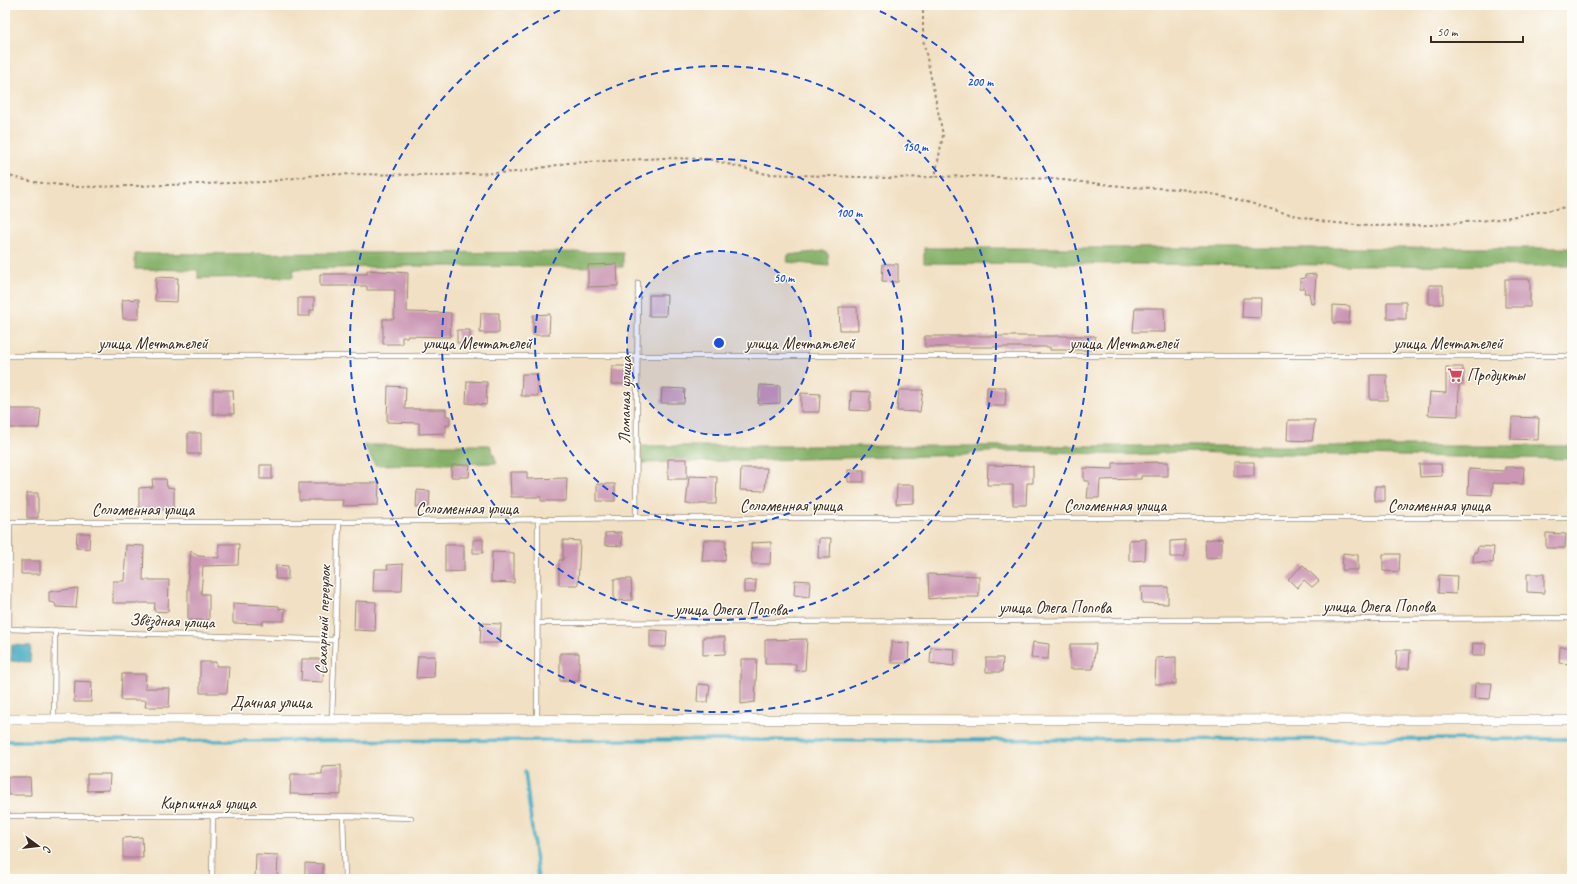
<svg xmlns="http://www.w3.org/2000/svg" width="1577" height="884" font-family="Caveat,sans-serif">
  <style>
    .forest { fill: #84b068; stroke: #606d43 }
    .water { fill: #43acc3; stroke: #3f6b70 }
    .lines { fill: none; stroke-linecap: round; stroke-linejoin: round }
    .stream { stroke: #43acc3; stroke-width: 3.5 }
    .building { fill: #cb97b4 }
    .service-casing { stroke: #968570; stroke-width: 6 }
    .minor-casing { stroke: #968570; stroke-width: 10 }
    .path { stroke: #968570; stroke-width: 2; stroke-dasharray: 3 3; stroke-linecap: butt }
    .service { stroke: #fff; stroke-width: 4.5 }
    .minor { stroke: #fff; stroke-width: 9 }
    .ring { fill: none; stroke: #1d4ed8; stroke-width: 2; stroke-dasharray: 7 5 }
    .labels { text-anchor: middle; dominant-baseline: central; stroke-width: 3; stroke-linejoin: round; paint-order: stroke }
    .street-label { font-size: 17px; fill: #3b2a1e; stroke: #fdfcf7 }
    .poi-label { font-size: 17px; fill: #3b2a1e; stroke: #fdfcf7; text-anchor: start }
    .centre { fill: #1d4ed8; stroke: #fdfcf7; stroke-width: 2 }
    .ring-label { font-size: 12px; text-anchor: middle; font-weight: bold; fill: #1d4ed8; stroke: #fdfcf7; stroke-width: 3; stroke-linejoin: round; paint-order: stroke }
  </style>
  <rect width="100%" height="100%" fill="#fdfcf7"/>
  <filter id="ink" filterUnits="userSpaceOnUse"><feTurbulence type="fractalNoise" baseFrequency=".025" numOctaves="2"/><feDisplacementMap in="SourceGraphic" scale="8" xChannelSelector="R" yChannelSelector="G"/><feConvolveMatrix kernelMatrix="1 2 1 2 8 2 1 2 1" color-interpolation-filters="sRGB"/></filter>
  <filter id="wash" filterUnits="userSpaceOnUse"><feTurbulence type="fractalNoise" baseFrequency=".012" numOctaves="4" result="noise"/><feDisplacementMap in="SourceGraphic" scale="16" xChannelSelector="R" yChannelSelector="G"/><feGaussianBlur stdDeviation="0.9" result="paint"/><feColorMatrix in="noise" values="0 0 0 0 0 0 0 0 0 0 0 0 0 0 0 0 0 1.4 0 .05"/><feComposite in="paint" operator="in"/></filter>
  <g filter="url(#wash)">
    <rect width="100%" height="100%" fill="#f1e0c3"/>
    <!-- forest -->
    <path class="forest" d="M924,248H1572V266L924,263Z
      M824,251L828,254L829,266L787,262L788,255Z
      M623,252V267L413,266L294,269L293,277L200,278H198V270L135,269V254Z
      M364,445H490L497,463L375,465Z
      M642,446H1572V459L1175,452C1121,459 1065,450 1010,451C995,452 980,451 965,455L642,463Z"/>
    <!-- water -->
    <path class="water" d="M12,645L31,646L30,662L11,661Z"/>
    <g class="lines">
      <!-- stream -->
      <path class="stream" d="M5,741L1572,739
        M525,771L538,879"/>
    </g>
    <g id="blocks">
      <!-- building -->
      <path class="building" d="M617,264L618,286L588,287V265Z
        M883,264H898V282L882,281Z
        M367,270L408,273L407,312L451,313L450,337L407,336V337H402V344H383V319H394L395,290H367V286H320V274H367Z
        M1316,274L1314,303L1311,304L1309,293H1304L1305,288H1300V279L1305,278V275Z
        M156,277L178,278L177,302L155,301Z
        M1505,279H1530V307H1505Z
        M1429,285H1443V304H1429Z
        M649,295H667L666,316H649Z
        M298,298H314V310H310V316H298Z
        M1243,298H1262L1261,318L1242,317Z
        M139,299V319H123L122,300Z
        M1387,302H1406V319H1387Z
        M1333,305L1350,306L1349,323H1333Z
        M839,307H857L858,330H840Z
        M1135,308H1164L1165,332H1133Z
        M481,313H499V333H480Z
        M550,314L549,335H533V315Z
        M457,330H470V343H457Z
        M925,336H1095L1096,350H1050V347H925Z
        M612,366H627V384H611Z
        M1446,367H1463V383H1459L1458,416L1428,415L1430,392L1446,393Z
        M522,374H538V396H521Z
        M1370,375H1387V400H1370Z
        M467,381L487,382L486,405L466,403Z
        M760,385L780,386V403L758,404Z
        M388,386L406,387L405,409H446V416H450V425H446V433L419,434V423L387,422Z
        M987,387H1006L1005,406H987Z
        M662,388L685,389L684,403H661Z
        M213,390H233L234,414H213Z
        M899,390H923L920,412L897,411Z
        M851,391L870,392V411L850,410Z
        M801,393L820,394L819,412H801Z
        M9,409H41L39,428H8Z
        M1512,417L1539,418L1538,440L1511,439Z
        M1288,420H1315L1312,441L1287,440Z
        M188,433H201V454H188Z
        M668,459H687V479H668Z
        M1168,462V476H1141V479L1100,480L1099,498H1087L1089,481H1084V468L1113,469V463Z
        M1234,462H1254V476H1234Z
        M1419,464H1441L1442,476L1420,477Z
        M260,465H272V479H260Z
        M452,465H470L469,477H451Z
        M988,465L1033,466V483H1027L1026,505H1013V485H987Z
        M1505,467H1524L1523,484L1493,483L1492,495L1468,494L1469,469L1505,471Z
        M741,468H767L765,491L740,490Z
        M848,470H864V482H848Z
        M510,472H527V479L567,478L566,501H541V497H511Z
        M689,476L717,477L716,504H686Z
        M152,479H166L167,487L174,488V509H139V488L153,487Z
        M299,483H379L378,505L342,506L343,500H299Z
        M597,484H615V501H597Z
        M897,485H914V503L896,504Z
        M1375,486H1385V501H1375Z
        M417,490L430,491L429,507H416Z
        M27,493H38V518H27Z
        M621,532L622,546L605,545V533Z
        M77,533H90L89,549L76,548Z
        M1546,533L1566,534L1565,548H1546Z
        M819,538H831L830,558H818Z
        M1222,538V557L1206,558L1205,540Z
        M483,539V553H473V540Z
        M1146,539L1145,560L1129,561V540Z
        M563,540L580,541L578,585H559V560H563Z
        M704,540H726L725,561H702Z
        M1185,540V557H1170V541Z
        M771,542L770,564H752L751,543Z
        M219,544H239L238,565L203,566L201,594H209V620H188V577L191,551L198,556L219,558Z
        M126,545L144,546L143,580H169L168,612L154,611L155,603H113V581H124Z
        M445,545H464V571L445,572Z
        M1478,546L1494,547L1493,563L1473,562L1474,552H1477Z
        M492,552L514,553V583L491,582Z
        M1343,553L1358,555V570H1342Z
        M1383,554H1400L1399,572L1383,571Z
        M21,561H40V574H21Z
        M403,564L402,591H373L374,569H388L387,565Z
        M276,565L288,566V579H275Z
        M1303,565L1319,581L1312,587L1304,580L1297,588L1288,579Z
        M928,574L979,576V597H949L929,599Z
        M1527,574H1544V593L1527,592Z
        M1439,575L1457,576L1456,594L1438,593Z
        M614,579H631L632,600L614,601Z
        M756,580L755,592L744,593V581Z
        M795,580L810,581L809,597L794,595Z
        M1141,587H1168V604L1142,603Z
        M78,588L76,608L56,607L55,603L49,602V592Z
        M355,601L376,602L375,631L354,630Z
        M233,603L279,606V609L285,608L284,621H263V624L233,623Z
        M481,623L501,624L500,643H480Z
        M650,630L667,631L666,647H650Z
        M703,637H725V654L703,655Z
        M807,639L805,670L796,671V664H765V640Z
        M891,642L909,643L908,663H891Z
        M1033,642L1049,644L1048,659L1031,658Z
        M1473,643L1486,644L1485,656H1472Z
        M1070,644H1096L1093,669H1070Z
        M931,647L955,649L954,666L930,663Z
        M1560,647H1572V664L1559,663Z
        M1397,650H1410L1409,669H1396Z
        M560,653H579V681H560Z
        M418,656H435L434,677L416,678Z
        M1176,657V684H1155L1156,658Z
        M986,658H1003L1002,672H986Z
        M302,659H324L323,682L301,681Z
        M741,659H757L755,702L741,704Z
        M200,662H216V666H229L227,693H200Z
        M122,674H146L145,688H170L169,707H145L146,700H121Z
        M75,681L92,682L91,702H74Z
        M1475,683H1492L1490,699L1474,698Z
        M698,684L710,685L708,702H697Z
        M341,765V795L290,794L291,774H322V766Z
        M87,774H110L109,790L87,791Z
        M7,777H30L31,795H8Z
        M142,837L143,858H123V838Z
        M256,854L278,855L277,879H255Z
        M305,863L323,864V879H305Z"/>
    </g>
  </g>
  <g filter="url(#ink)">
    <use href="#blocks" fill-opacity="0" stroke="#968570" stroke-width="1"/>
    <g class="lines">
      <!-- service casing -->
      <g class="service-casing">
        <path id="service" d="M5,356H1572
          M636,518L638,283
          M537,623L1572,618
          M335,640L9,629L10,522H339L636,518H1572
          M54,718L55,630
          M332,718L339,522
          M537,719L538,520
          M5,816H343L411,818
          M343,816L345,879
          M212,879L213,816"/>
      </g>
      <!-- minor casing -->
      <g class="minor-casing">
        <path id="minor" d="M5,719L1572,720"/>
      </g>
      <!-- path -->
      <path class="path" d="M923,5V39L943,135L935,177
        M5,175L34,182L79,187L133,186L265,182L324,174L445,175L518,172L568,163L664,158L708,159L766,174L889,178L971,176L1053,179L1130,187L1180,189L1230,197L1281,212L1326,222L1368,226L1434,225L1499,219L1572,206"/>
      <!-- service -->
      <use href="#service" class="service"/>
      <!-- minor -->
      <use href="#minor" class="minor"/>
    </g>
  </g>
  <!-- distance rings -->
  <circle cx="719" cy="343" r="92" fill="#1d4ed8" fill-opacity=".12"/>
  <g class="ring">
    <circle cx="719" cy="343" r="92"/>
    <circle cx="719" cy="343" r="184"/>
    <circle cx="719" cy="343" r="277"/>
    <path d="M869 6A369 369 0 1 1 569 6"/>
  </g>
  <!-- icons -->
  <defs>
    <g id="supermarket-bare" transform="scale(1.2)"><path d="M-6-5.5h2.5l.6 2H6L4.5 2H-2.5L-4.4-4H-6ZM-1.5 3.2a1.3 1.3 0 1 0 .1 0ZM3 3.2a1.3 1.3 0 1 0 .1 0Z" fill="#d1495b" stroke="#fdfcf7" stroke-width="2.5" paint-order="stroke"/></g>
  </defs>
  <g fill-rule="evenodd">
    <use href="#supermarket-bare" x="1455" y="375"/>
  </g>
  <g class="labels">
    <!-- street labels -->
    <g class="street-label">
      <text x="153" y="343">улица Мечтателей</text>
      <text x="477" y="343">улица Мечтателей</text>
      <text x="800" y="343">улица Мечтателей</text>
      <text x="1124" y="343">улица Мечтателей</text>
      <text x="1448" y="343">улица Мечтателей</text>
      <text transform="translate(625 400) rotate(-89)">Ломаная улица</text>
      <text x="791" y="505">Соломенная улица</text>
      <text x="1115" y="505">Соломенная улица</text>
      <text x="1439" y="505">Соломенная улица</text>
      <text x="467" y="508">Соломенная улица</text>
      <text x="143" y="509">Соломенная улица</text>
      <text x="1379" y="606">улица Олега Попова</text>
      <text x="1055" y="607">улица Олега Попова</text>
      <text x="731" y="609">улица Олега Попова</text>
      <text transform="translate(323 620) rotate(-88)">Сахарный переулок</text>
      <text transform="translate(172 621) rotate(2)">Звёздная улица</text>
      <text x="271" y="702">Дачная улица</text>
      <text x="208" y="803">Кирпичная улица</text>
    </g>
    <!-- poi labels -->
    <g class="poi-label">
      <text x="1467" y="375">Продукты</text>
    </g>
  </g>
  <circle cx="719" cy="343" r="6" class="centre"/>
  <g class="ring-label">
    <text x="980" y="86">200 m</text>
    <text x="915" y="151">150 m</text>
    <text x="849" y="217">100 m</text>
    <text x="784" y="282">50 m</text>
  </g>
  <!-- margin -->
  <rect width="1577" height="884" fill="none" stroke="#fdfcf7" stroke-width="20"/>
  <!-- north arrow -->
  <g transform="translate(38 846) rotate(105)" stroke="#fdfcf7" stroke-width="3" paint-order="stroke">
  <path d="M0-3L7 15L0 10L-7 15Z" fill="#3b2a1e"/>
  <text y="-6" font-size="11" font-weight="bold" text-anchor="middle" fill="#3b2a1e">С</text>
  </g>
  <!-- scale -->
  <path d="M1431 36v6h92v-6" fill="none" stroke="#3b2a1e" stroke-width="2"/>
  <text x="1437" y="36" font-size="12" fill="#3b2a1e" stroke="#fdfcf7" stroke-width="3" paint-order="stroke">50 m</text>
</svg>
